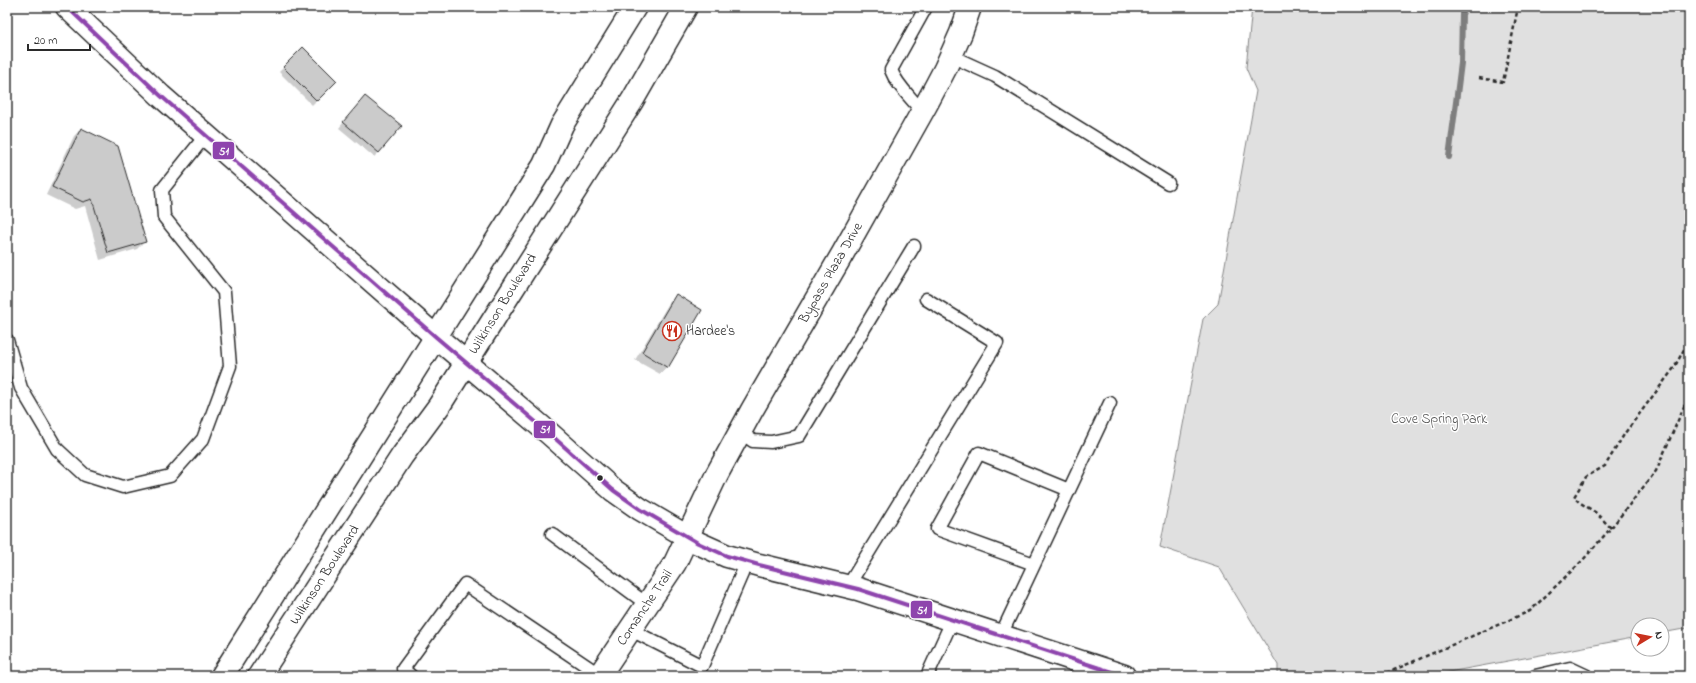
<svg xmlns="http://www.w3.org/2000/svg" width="1696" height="683" font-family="'Indie Flower',sans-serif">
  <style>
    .green { fill: #e0e0e0; stroke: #868686 }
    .shadow { fill: #0003 }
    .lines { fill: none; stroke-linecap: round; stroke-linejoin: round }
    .stream { stroke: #7e7e7e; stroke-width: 6 }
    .building { fill: #cbcbcb; stroke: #2b2b2b }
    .lane-casing { stroke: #2b2b2b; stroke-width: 15 }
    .street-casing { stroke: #2b2b2b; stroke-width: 25 }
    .secondary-casing { stroke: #2b2b2b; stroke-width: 25 }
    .highway-casing { stroke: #2b2b2b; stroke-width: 25 }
    .path { stroke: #2b2b2b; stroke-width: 2.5; stroke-dasharray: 4 3; stroke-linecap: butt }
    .lane { stroke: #fff; stroke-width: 12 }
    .street { stroke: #fff; stroke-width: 22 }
    .secondary { stroke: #fff; stroke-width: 22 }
    .highway { stroke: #fff; stroke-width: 22 }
    .bus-1-casing { stroke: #fff; stroke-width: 7 }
    .bus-1 { stroke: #8e44ad; stroke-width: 4 }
    .bus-dot { fill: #2b2b2b; stroke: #fff; stroke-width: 1.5 }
    .labels { text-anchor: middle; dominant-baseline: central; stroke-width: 3; stroke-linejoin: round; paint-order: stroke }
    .street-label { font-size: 14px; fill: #2b2b2b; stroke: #fff }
    .poi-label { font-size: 14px; fill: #2b2b2b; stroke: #fff; text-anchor: start }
    .park-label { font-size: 14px; fill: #585858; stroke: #fff }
    .line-badge { stroke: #fff; stroke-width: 1.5 }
    .badge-label { font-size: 11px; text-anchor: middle; font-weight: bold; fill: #fff }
  </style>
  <rect width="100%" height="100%" fill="#fff"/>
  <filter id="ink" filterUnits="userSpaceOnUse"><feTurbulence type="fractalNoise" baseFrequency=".025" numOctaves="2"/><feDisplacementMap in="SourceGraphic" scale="8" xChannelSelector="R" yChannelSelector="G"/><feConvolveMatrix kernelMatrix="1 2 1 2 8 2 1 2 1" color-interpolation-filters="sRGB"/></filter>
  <g filter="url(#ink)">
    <!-- green -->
    <path class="green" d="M1252,7H1689V628L1662,633V625H1638V637L1427,676H1278V665L1219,567L1160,547L1203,319L1218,304L1256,91L1246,68Z"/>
    <!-- shadow -->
    <path class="shadow" d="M303,48L336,81L312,105L279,72Z
      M360,102L379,152L374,157L339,128Z
      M81,129L144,242L137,249L100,260L85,206L75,209L46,195L74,136Z
      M676,295L667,367L660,374L635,360L669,303Z"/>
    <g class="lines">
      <!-- stream -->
      <path class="stream" d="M1449,157L1461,63L1462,14L1466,7"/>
    </g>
    <!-- building -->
    <path class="building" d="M303,47L337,81L317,101L283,67Z
      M365,96L402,126L379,153L343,122Z
      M81,128L118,146L146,242L108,253L92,199L83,202L52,187Z
      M676,294L702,310L668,368L642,352Z"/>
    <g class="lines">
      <!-- lane casing -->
      <g class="lane-casing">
        <path id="lane" d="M951,56L995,76L1168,183
          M922,112C912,98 897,86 891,70L926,7
          M7,340L21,388L57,449L85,475L123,487L170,476L203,439L230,366L224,292L164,217L162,190L206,135
          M740,432L753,441L771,442L799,436L914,246
          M552,534L648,605
          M1034,564L937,529L979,453L1069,490
          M848,586L997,343L926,299
          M631,630L702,666L747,562
          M1000,637L1110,403
          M411,676L403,669L465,584L600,675
          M927,676L952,621
          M1078,676L1082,662
          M1535,676L1570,668L1587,676"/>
      </g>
      <!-- street casing -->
      <g class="street-casing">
        <path id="street" d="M599,676L675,563L717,474L752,410L843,253L926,105L945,69L961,33L970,7"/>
      </g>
      <!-- secondary casing -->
      <g class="secondary-casing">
        <path id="secondary" d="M67,7L161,96L436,337L550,434L613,490L640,509L698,543L727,556L759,565L858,589L1124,676"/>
      </g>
      <!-- highway casing -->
      <g class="highway-casing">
        <path id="highway" d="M222,676L544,165L562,125L635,7
          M259,676L402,456L439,406L500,309L632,101L686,7"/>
      </g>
      <!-- path -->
      <path class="path" d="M1479,78L1503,82L1518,7
        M1611,528L1595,512L1579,502L1574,497L1586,477L1605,466L1625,433L1674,368L1689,340
        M1380,676L1530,611L1582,561L1611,528L1656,471L1689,395"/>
      <!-- lane -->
      <use href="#lane" class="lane"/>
      <!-- street -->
      <use href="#street" class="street"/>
      <!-- secondary -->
      <use href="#secondary" class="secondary"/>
      <!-- highway -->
      <use href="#highway" class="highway"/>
      <!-- bus-1 casing -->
      <g class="bus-1-casing">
        <path id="bus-1" d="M67,7L161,96L436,337L550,434L613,490L640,509L698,543L727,556L759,565L858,589L1124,676"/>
      </g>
      <!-- bus-1 -->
      <use href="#bus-1" class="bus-1"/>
    </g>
  </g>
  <!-- icons -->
  <defs>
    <g id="restaurant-ring" transform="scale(1)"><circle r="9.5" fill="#fff" stroke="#c8321e" stroke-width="1.5"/><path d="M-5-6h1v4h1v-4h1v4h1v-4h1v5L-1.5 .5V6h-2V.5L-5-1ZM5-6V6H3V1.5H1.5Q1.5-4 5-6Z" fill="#c8321e"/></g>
  </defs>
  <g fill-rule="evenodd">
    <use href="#restaurant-ring" x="672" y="331"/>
  </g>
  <!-- markers -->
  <circle class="bus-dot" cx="600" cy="478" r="3.5"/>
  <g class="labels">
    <!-- street labels -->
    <g class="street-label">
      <text transform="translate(831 273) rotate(-60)">Bypass Plaza Drive</text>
      <text transform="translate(503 304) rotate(-58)">Wilkinson Boulevard</text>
      <text transform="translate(325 575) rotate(-57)">Wilkinson Boulevard</text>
      <text transform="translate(645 608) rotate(-56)">Comanche Trail</text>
    </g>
    <!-- poi labels -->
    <g class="poi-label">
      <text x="686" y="331">Hardee's</text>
    </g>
    <!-- park labels -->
    <g class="park-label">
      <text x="1439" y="419">Cove Spring Park</text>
    </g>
  </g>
  <g class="line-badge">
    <rect x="212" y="141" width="23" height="19" rx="4" fill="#8e44ad"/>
    <rect x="533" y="420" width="23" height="19" rx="4" fill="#8e44ad"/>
    <rect x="910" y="600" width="23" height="19" rx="4" fill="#8e44ad"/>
  </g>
  <g class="badge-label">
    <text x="224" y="155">51</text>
    <text x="545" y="433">51</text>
    <text x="922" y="614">51</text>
  </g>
  <!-- margin -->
  <rect width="1696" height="683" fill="none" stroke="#fff" stroke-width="24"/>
  <rect x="12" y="12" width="1672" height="659" fill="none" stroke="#2b2b2b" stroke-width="1.5" filter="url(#ink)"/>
  <!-- north arrow -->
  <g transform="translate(1650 637) rotate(80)"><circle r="19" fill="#ffffff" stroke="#aaaaaa"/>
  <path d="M0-3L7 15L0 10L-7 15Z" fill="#c8321e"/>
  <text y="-6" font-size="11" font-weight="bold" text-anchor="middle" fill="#2b2b2b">N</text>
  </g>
  <!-- scale -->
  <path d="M28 44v6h62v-6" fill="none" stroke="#2b2b2b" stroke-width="2"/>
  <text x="34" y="44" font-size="12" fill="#2b2b2b" stroke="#ffffff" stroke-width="3" paint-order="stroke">20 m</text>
</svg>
